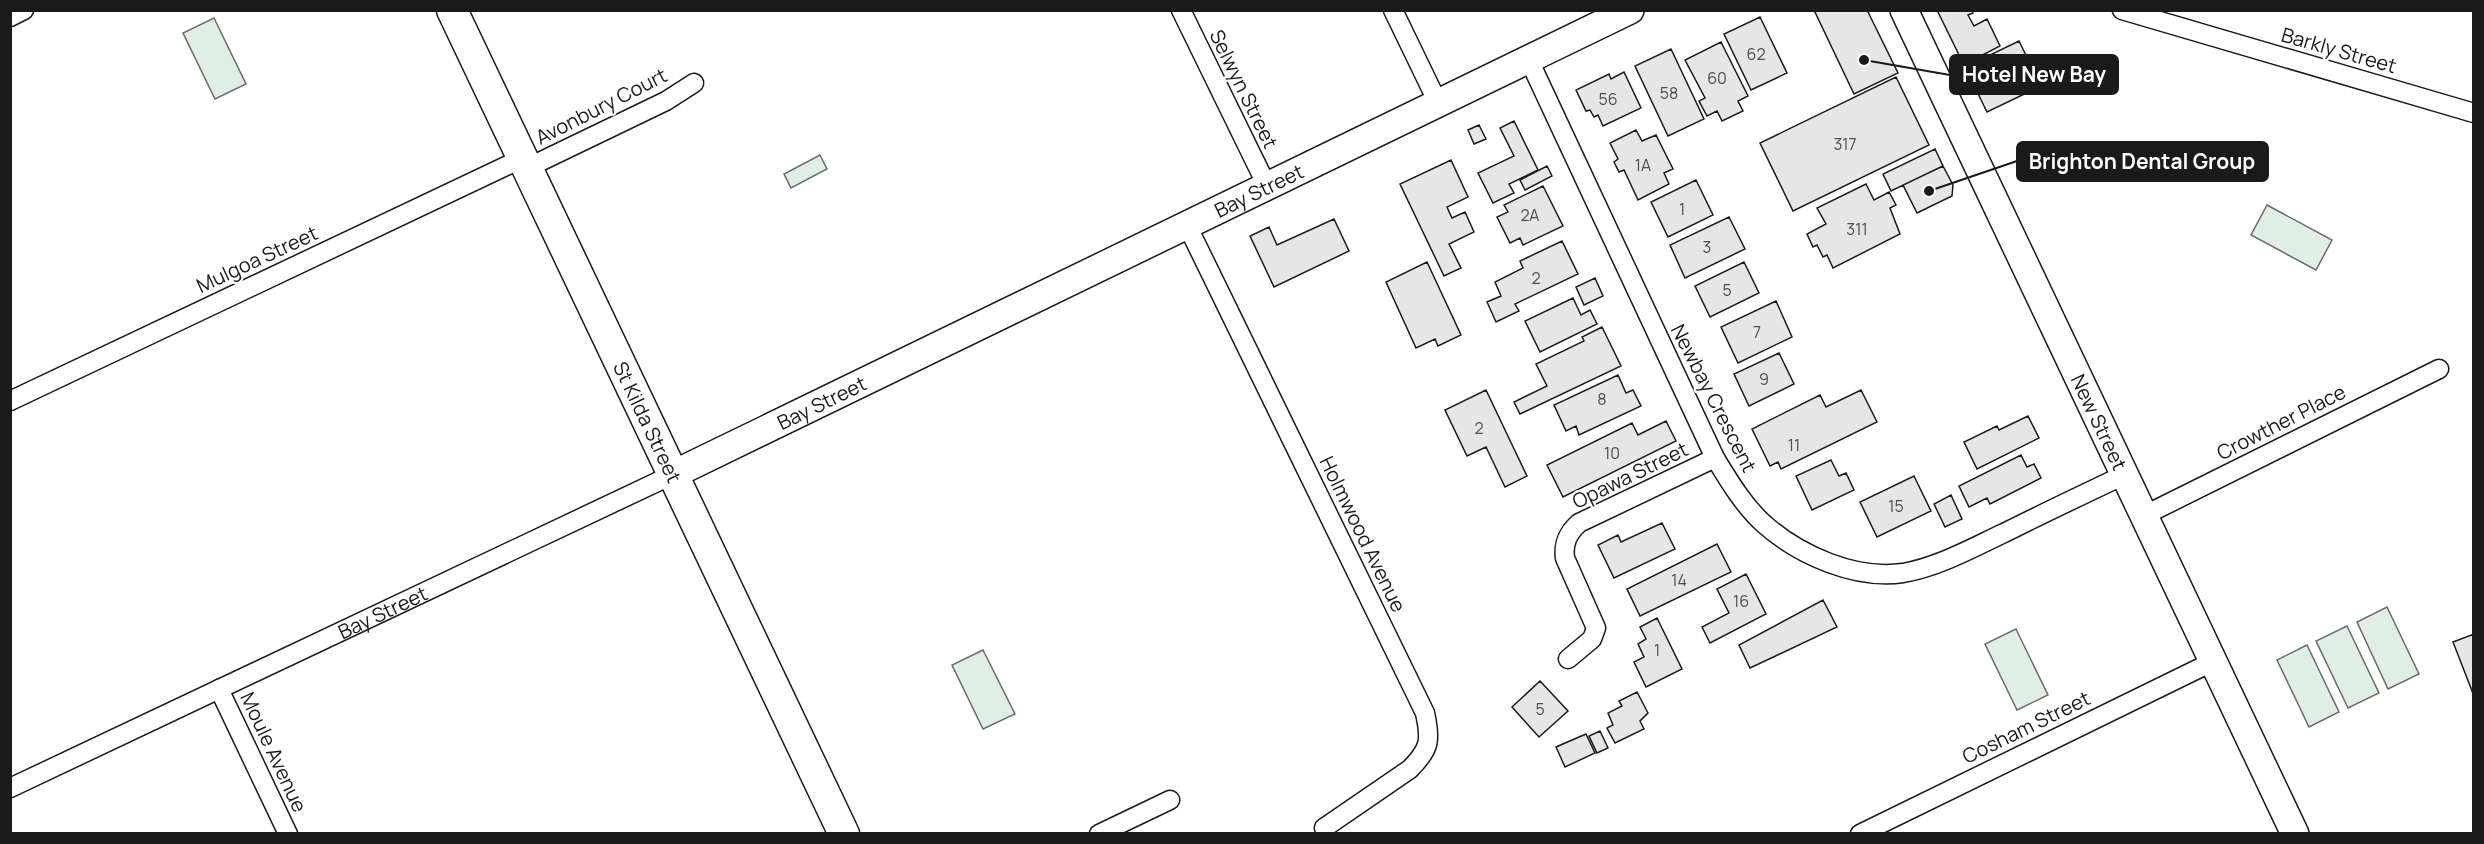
<svg xmlns="http://www.w3.org/2000/svg" width="2484" height="844" font-family="Manrope,sans-serif">
  <style>
    .green { fill: #e0efe3; stroke: #6a6a6a; stroke-width: 1.5 }
    .building { fill: #e6e6e6; stroke: #1a1a1a; stroke-width: 1.5 }
    .lines { fill: none; stroke-linecap: round; stroke-linejoin: round }
    .street-casing { stroke: #1a1a1a; stroke-width: 21 }
    .secondary-casing { stroke: #1a1a1a; stroke-width: 30 }
    .primary-casing { stroke: #1a1a1a; stroke-width: 33 }
    .street { stroke: #fff; stroke-width: 18 }
    .secondary { stroke: #fff; stroke-width: 27 }
    .primary { stroke: #fff; stroke-width: 30 }
    .labels { text-anchor: middle; dominant-baseline: central; stroke-width: 4.5; stroke-linejoin: round; paint-order: stroke }
    .number-label { font-size: 16px; fill: #4d4d4d }
    .street-label { font-size: 20px; fill: #1a1a1a; stroke: #fff }
    .leader { fill: none; stroke: #1a1a1a; stroke-width: 2 }
    .callout-dot { fill: #1a1a1a; stroke: #fff; stroke-width: 2 }
    .callout { fill: #1a1a1a; stroke: #1a1a1a; stroke-width: 2 }
    .callout-label { font-size: 21px; text-anchor: middle; font-weight: bold; fill: #fff }
  </style>
  <rect width="100%" height="100%" fill="#fff"/>
  <!-- green -->
  <path class="green" d="M214,18L246,84L215,99L183,33Z
    M820,155L827,169L791,188L784,174Z
    M2267,205L2332,240L2316,270L2251,235Z
    M2387,607L2419,674L2388,689L2357,622Z
    M2347,626L2379,693L2348,708L2316,641Z
    M2016,629L2048,695L2017,710L1985,644Z
    M2307,645L2339,712L2309,727L2277,660Z
    M983,650L1015,714L983,729L952,665Z"/>
  <!-- building -->
  <path class="building" d="M1814,10H1867L1898,73L1854,94Z
    M1937,10H1972L1973,13L1968,15L1974,26L1987,19L2000,46L1975,59L1973,55L1962,61Z
    M1760,17L1787,73L1751,90L1724,34Z
    M2019,41L2041,86L1987,112L1965,67Z
    M1721,42L1748,96L1738,101L1743,111L1722,121L1717,111L1707,116L1699,101L1705,98L1685,60Z
    M1671,49L1704,119L1668,136L1635,66Z
    M1624,72L1641,108L1603,126L1598,115L1594,117L1590,110L1586,111L1576,90L1609,74L1611,79Z
    M1896,77L1929,145L1793,211L1760,143Z
    M1514,121L1538,170L1509,184L1514,193L1493,203L1478,173L1514,156L1500,128Z
    M1479,125L1486,139L1474,144L1468,130Z
    M1636,130L1642,141L1656,135L1673,169L1664,173L1669,184L1638,200L1624,170L1619,172L1614,162L1618,159L1610,143Z
    M1935,149L1943,166L1891,191L1883,174Z
    M1451,160L1468,197L1447,207L1452,218L1465,212L1474,232L1449,244L1461,268L1444,276L1400,184Z
    M1547,166L1552,176L1525,190L1520,180Z
    M1943,166L1953,185L1952,196L1917,213L1903,185Z
    M1696,180L1713,215L1668,237L1651,202Z
    M1866,184L1874,200L1889,192L1896,205L1890,208L1900,234L1833,268L1827,255L1823,257L1817,245L1813,247L1807,234L1826,224L1817,208Z
    M1543,186L1563,226L1523,245L1520,238L1510,243L1497,217L1508,212L1504,205Z
    M1729,217L1745,249L1685,278L1670,245Z
    M1334,219L1349,251L1274,287L1250,236L1269,227L1277,245Z
    M1562,241L1578,274L1515,304L1519,311L1496,322L1487,302L1501,296L1495,282L1523,268L1520,261Z
    M1427,262L1461,335L1438,346L1435,339L1416,348L1386,282Z
    M1744,262L1759,293L1710,317L1695,286Z
    M1595,278L1603,296L1584,305L1576,287Z
    M1573,298L1581,315L1590,310L1597,324L1540,352L1525,321Z
    M1776,301L1792,337L1738,363L1721,327Z
    M1602,327L1621,366L1520,414L1514,402L1547,386L1536,364L1584,341L1582,337Z
    M1779,353L1794,384L1749,406L1734,374Z
    M1618,375L1626,393L1633,390L1641,406L1579,435L1576,426L1566,431L1554,405Z
    M1486,390L1527,476L1505,487L1486,447L1467,456L1445,410Z
    M1861,390L1877,422L1781,469L1778,462L1770,466L1752,429L1820,395L1826,407Z
    M2028,416L2039,438L1977,469L1964,442L1997,426L1999,430Z
    M1666,421L1676,441L1563,497L1547,465L1632,423L1638,435Z
    M2021,455L2027,467L2034,464L2041,478L1990,504L1987,498L1969,507L1959,486Z
    M1831,460L1839,476L1846,473L1854,490L1812,510L1796,476Z
    M1914,476L1931,511L1877,537L1860,502Z
    M1951,495L1962,519L1945,527L1934,504Z
    M1662,523L1675,549L1614,578L1598,545L1618,535L1621,542Z
    M1717,544L1731,572L1640,616L1627,589Z
    M1746,574L1766,614L1710,643L1702,627L1729,613L1717,589Z
    M1823,600L1837,627L1750,668L1739,645Z
    M1657,618L1682,669L1646,687L1634,662L1644,657L1638,644L1646,639L1640,627Z
    M2474,634V696L2453,642Z
    M1540,681L1568,711L1539,737L1512,707Z
    M1637,692L1648,713L1640,721L1644,729L1615,743L1607,728L1613,725L1608,713L1622,706L1619,701Z
    M1600,731L1608,748L1597,753L1589,736Z
    M1586,734L1595,753L1565,767L1556,747Z"/>
  <g class="lines">
    <!-- street casing -->
    <g class="street-casing">
      <g id="street">
        <path d="M1181,10L1267,186"/>
        <path d="M1393,10L1438,103"/>
        <path d="M2122,10L2474,113"/>
        <path d="M10,17L24,10"/>
        <path d="M1529,60L1715,458C1729,481 1744,506 1764,524C1799,555 1855,580 1903,573C1938,567 1972,548 2004,533C2044,513 2084,494 2124,475"/>
        <path d="M527,168L666,101L694,83"/>
        <path d="M1187,225L1425,713C1431,740 1430,749 1410,769L1324,828"/>
        <path d="M10,401L523,158"/>
        <path d="M2143,516L2439,369"/>
        <path d="M1568,659L1592,639L1596,628L1565,558C1563,543 1568,533 1579,523L1715,458"/>
        <path d="M219,689L288,834"/>
        <path id="s1" d="M10,788L674,474"/>
        <path d="M1099,834L1170,800"/>
        <path d="M1860,834L2212,662"/>
      </g>
    </g>
    <!-- secondary casing -->
    <g class="secondary-casing">
      <g id="secondary">
        <path id="s2" d="M1904,10L2295,834"/>
        <path id="s3" d="M674,474L1630,10"/>
      </g>
    </g>
    <!-- primary casing -->
    <g class="primary-casing">
      <g id="primary">
        <path id="s4" d="M452,10L844,834"/>
      </g>
    </g>
    <!-- street -->
    <use href="#street" class="street"/>
    <!-- secondary -->
    <use href="#secondary" class="secondary"/>
    <!-- primary -->
    <use href="#primary" class="primary"/>
  </g>
  <g class="labels">
    <!-- number labels -->
    <g class="number-label">
      <text x="1756" y="54">62</text>
      <text x="1717" y="78">60</text>
      <text x="1669" y="93">58</text>
      <text x="1608" y="99">56</text>
      <text x="1845" y="144">317</text>
      <text x="1643" y="165">1A</text>
      <text x="1682" y="209">1</text>
      <text x="1530" y="215">2A</text>
      <text x="1857" y="229">311</text>
      <text x="1707" y="247">3</text>
      <text x="1536" y="278">2</text>
      <text x="1727" y="290">5</text>
      <text x="1757" y="332">7</text>
      <text x="1764" y="379">9</text>
      <text x="1602" y="399">8</text>
      <text x="1479" y="428">2</text>
      <text x="1794" y="445">11</text>
      <text x="1612" y="453">10</text>
      <text x="1896" y="506">15</text>
      <text x="1679" y="580">14</text>
      <text x="1741" y="601">16</text>
      <text x="1657" y="650">1</text>
      <text x="1540" y="709">5</text>
    </g>
    <!-- street labels -->
    <g class="street-label">
      <text transform="translate(2339 50) rotate(16)">Barkly Street</text>
      <text transform="translate(1244 89) rotate(64)">Selwyn Street</text>
      <text transform="translate(601 106) rotate(-27)">Avonbury Court</text>
      <text stroke="none"><textPath href="#s3" startOffset="650">Bay Street</textPath></text>
      <text transform="translate(257 259) rotate(-25)">Mulgoa Street</text>
      <text transform="translate(1714 398) rotate(63)">Newbay Crescent</text>
      <text stroke="none"><textPath href="#s3" startOffset="164">Bay Street</textPath></text>
      <text stroke="none"><textPath href="#s4" startOffset="456">St Kilda Street</textPath></text>
      <text stroke="none"><textPath href="#s2" startOffset="456">New Street</textPath></text>
      <text transform="translate(2281 422) rotate(-27)">Crowther Place</text>
      <text transform="translate(1630 475) rotate(-26)">Opawa Street</text>
      <text transform="translate(1363 534) rotate(64)">Holmwood Avenue</text>
      <text stroke="none"><textPath href="#s1" startOffset="412">Bay Street</textPath></text>
      <text transform="translate(2026 727) rotate(-26)">Cosham Street</text>
      <text transform="translate(274 752) rotate(65)">Moule Avenue</text>
    </g>
  </g>
  <!-- callouts -->
  <path class="leader" d="M1864 60L1950 75M1929 191L2017 161"/>
  <g class="callout-dot">
    <circle cx="1864" cy="60" r="6"/>
    <circle cx="1929" cy="191" r="6"/>
  </g>
  <g class="callout">
    <rect x="1950" y="55" width="168" height="39" rx="6"/>
    <rect x="2017" y="142" width="251" height="39" rx="6"/>
  </g>
  <g class="callout-label">
    <text x="2034" y="82">Hotel New Bay</text>
    <text x="2142" y="169">Brighton Dental Group</text>
  </g>
  <!-- border -->
  <rect width="2484" height="844" fill="none" stroke="#1a1a1a" stroke-width="24"/>
</svg>
